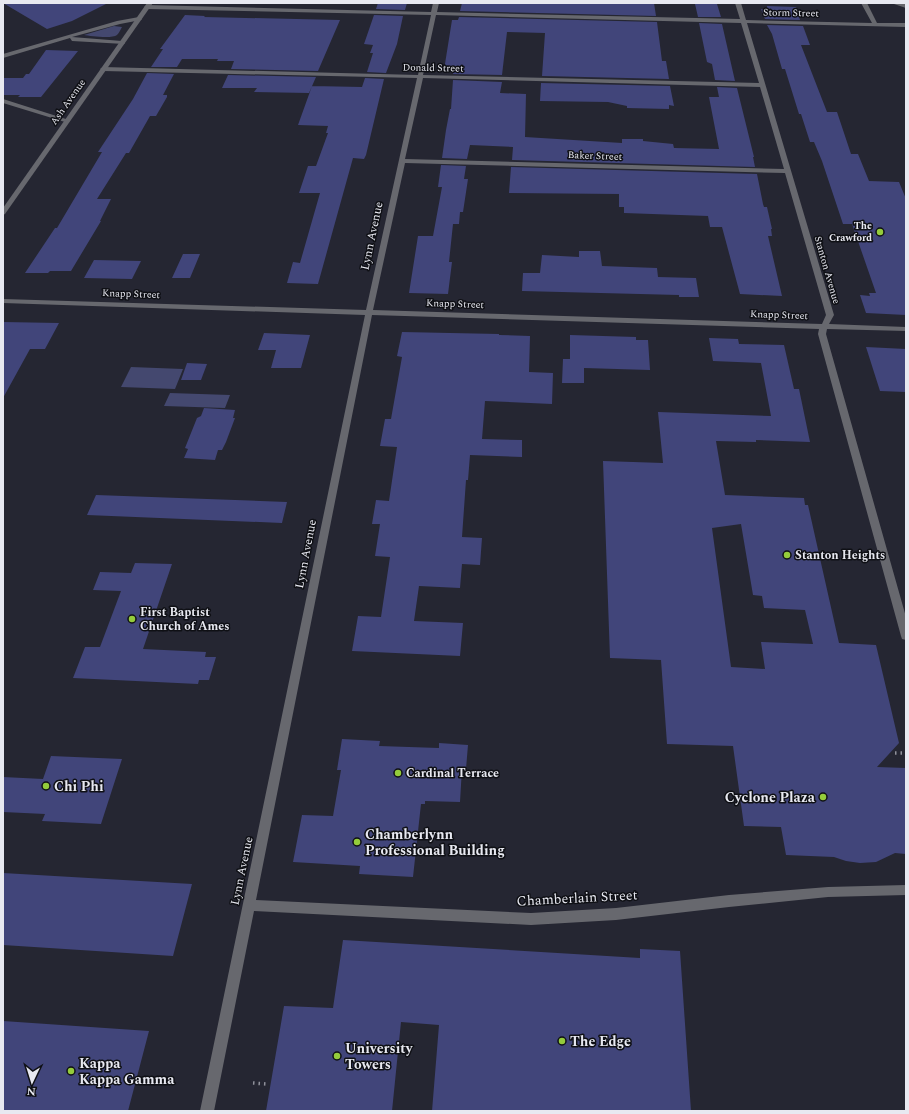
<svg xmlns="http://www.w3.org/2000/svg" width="909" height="1114" font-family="Spectral,serif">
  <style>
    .green { fill: #44486f }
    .building { fill: #41457a; fill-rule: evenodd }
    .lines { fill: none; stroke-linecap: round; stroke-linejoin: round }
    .path { stroke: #90919b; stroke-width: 3.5; stroke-dasharray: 1.5 4; stroke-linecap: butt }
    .service { fill: #67686e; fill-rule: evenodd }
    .minor { fill: #67686e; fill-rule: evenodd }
    .tertiary { fill: #67686e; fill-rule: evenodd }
    .poi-dot { fill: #94cc3b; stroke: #0f1015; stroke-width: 1.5 }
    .labels { text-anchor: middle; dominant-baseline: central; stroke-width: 3; stroke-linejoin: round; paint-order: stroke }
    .far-street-label { font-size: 10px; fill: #e8e9f1; stroke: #0f1015 }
    .far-poi-label { font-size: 10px; font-weight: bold; fill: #e8e9f1; stroke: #0f1015; text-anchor: end }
    .street-label { font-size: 12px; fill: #e8e9f1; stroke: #0f1015 }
    .poi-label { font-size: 12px; font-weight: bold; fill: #e8e9f1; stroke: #0f1015; text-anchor: start }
    .near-poi-label { font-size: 14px; font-weight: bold; fill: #e8e9f1; stroke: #0f1015; text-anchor: start }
    .near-street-label { font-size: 14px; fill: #e8e9f1; stroke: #0f1015 }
  </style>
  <rect width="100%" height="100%" fill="#252632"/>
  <!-- green -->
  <path class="green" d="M114,26L122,27C121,29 119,33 117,35C112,39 90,36 84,35Z
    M131,367L183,369L175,389L121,387Z
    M170,393L230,395L225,408L164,406Z"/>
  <!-- building -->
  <path class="building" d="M3,3H108L72,21L47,29Z
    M378,3H407L405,10L376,9Z
    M462,3H654L656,16L460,11Z
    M695,4H717L721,17H698Z
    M767,6L796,7L800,20L765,19L761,9H767Z
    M185,15L205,16L204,17L340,20L318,71L231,69L234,61H217L218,59H182L177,67H151L163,49H160Z
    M374,15L403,16L397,44L386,73L367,72L373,53H370L373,45L364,44Z
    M459,17L657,22L662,61H666L669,79L542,76L545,33L507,32L502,75L453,74L454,70H444L452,20H458Z
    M699,23L722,24L735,81L715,80L712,64L707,62Z
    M767,25L803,26L810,45H801L827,112H837L851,154H858L869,181L899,182L906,199V315L866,313L860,295L870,296L869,293H876L852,224H843L822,161L814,142H810L801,114H799L785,69H782L772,34Z
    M46,50L78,51L41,97H18L20,95H3V78H23L26,74H29Z
    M147,73L174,74L163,95H167V97L156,116H150L129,153H126L97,199H111L100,221H101L71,271H50L48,273H25L55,228H57L102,152H98L133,99Z
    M228,75L316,77L309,93L254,92L257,88H222Z
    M365,78L384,79L366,155L364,159L353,158L318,284L287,283L293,262L300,263L320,193H299L308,166H316L328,133H326L328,126L298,125L312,86L362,87Z
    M453,80L502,82L500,93L526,94L525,137L622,143V139H643V141L673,144L674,148L719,149L709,97H719L717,87L737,88L754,157H753L755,167L512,160L513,147L470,145L467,159L442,158L446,130L450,109H451Z
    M541,83L670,86L674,106L669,105V109L627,108V106L608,102L540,101Z
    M441,165L466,166L464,179H468L463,212H460L459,224H453L449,262H452L448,294L409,293L418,236H433L442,187H438Z
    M511,167L757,174L763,204L764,207H767L772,229H771L772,236H768L782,296L740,294L722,227H710L708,216L624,213V207H619V194L509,193Z
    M579,251H600L602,266L657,268L658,277L696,278L699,297H679V295L522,291L523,273H540L542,255L579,257Z
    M183,254H200L190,278H172Z
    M94,260L141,261L132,279L84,278Z
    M3,322L59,323L45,349H30L3,398Z
    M402,332L499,334V335L530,336L529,372L553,373L552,404L485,401L482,439L522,440V457L470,455L468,480H466L462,537L482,538L480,565L462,564L460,588L419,586L414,621L463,623L460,656L352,651L358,616L381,617L390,557L375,556L380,524H372L376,500L389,501L397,447L380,446L385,419H391L402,357L397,356Z
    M264,333L310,335L301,368H271L276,350H258Z
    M570,335L636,337V340H648L650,370L584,368V383H562L563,359H570Z
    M709,338L738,339L739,344L784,345L794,389H799L810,442L756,440V442L716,441L725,495L804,498L805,505H808L839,643L876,645L899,743L877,767L906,768V854L895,853L876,862L860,863L846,861L834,857L786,855L781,827L744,826L733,746L667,744L661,660L610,658L603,461L663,463L658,412L771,416L761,363L713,361ZM741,524L753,595L762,596L764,608L805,610L813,644L761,642L765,669L731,667L712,528Z
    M866,347L906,349V392L880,391Z
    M187,363L207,364L201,380H181Z
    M204,408L235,410L233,418H235L226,442L222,450H218L215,460L184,458L188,449L185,448L197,418L201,416Z
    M96,495L287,502L282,523L87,515Z
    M135,563L172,564L143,649L206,652L205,657H216L209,680H199L198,684L73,678L85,647H100L121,591L93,590L100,572L131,573Z
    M342,739L380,741L379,746L439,748V743L468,745L466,769L462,768L460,802L425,801V804H421L413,877L359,874L360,866L293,862L302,815L333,816L341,770H337Z
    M51,756L122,759L101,824L42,821L45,814L3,812V777L43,779Z
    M3,873L192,884L173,956L3,945Z
    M343,940L640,958V949L680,951L691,1111H432L439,1025L401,1022L392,1111H266L284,1006L333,1008Z
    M3,1021L149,1031L128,1111H3Z"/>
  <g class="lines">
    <!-- path -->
    <path class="path" d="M895,753H904
      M253,1083L267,1084"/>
    <!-- service -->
    <path class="service" d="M893,3L906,4V8L894,4Z"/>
    <!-- minor -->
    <path class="minor" d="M433,3H439L437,12L740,19L735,3H741L746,20L872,23L861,3H867L877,23H906V27L747,23L834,315L829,324L906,327V331L827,329L826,334L906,617V640L902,639L901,636L818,334L819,329L372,315L256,900L531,913L616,908L729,895L828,887L906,885V895L828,897L729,907L616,920L531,925L254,911L214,1111H200L365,315L3,303V299L366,310L417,78L103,71L100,69L103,67L418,75L431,15L147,9L144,7L147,5L431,12ZM436,15L741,23L759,83L423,75ZM423,78L760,87L784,169L405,159ZM405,163L785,173L826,315L822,324L373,310Z
      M139,17L142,19L141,20L120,24L72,37L122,41L125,43L124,44L72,41L70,38L3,58V54L117,21Z
      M3,99L69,120L70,121L65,122L3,103Z"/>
    <!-- tertiary -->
    <path class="tertiary" d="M147,3H153L5,214L3,215V208Z"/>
  </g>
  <!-- markers -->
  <g class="poi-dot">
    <circle cx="880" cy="232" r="4"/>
    <circle cx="787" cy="555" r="4"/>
    <circle cx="132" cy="619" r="4"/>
    <circle cx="398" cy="773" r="4"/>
    <circle cx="46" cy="786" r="4"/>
    <circle cx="823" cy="797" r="4"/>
    <circle cx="357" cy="842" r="4"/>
    <circle cx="562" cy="1041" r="4"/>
    <circle cx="337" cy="1056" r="4"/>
    <circle cx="71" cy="1071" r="4"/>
  </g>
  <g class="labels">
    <!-- far-street labels -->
    <g class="far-street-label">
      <text transform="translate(791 13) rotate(1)">Storm Street</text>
      <text transform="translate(433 68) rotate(1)">Donald Street</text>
      <text transform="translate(68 102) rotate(-55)">Ash Avenue</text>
      <text transform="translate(595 156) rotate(2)">Baker Street</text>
      <text transform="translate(827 270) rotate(74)">Stanton Avenue</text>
      <text transform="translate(131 294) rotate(2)">Knapp Street</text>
      <text transform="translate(455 304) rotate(2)">Knapp Street</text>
      <text transform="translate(779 315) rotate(2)">Knapp Street</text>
    </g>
    <!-- far-poi labels -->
    <g class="far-poi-label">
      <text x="872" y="226">The<tspan x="872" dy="12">Crawford</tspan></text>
    </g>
    <!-- street labels -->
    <g class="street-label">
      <text transform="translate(372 236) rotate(-78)">Lynn Avenue</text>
      <text transform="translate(306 554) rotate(-79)">Lynn Avenue</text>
      <text transform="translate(242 871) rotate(-78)">Lynn Avenue</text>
    </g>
    <!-- poi labels -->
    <g class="poi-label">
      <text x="795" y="555">Stanton Heights</text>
      <text x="140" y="612">First Baptist<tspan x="140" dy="14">Church of Ames</tspan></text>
      <text x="406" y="773">Cardinal Terrace</text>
    </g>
    <!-- near-poi labels -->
    <g class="near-poi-label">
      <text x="54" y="786">Chi Phi</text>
      <text x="815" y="797" text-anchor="end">Cyclone Plaza</text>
      <text x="365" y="834">Chamberlynn<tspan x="365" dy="16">Professional Building</tspan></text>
      <text x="570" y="1041">The Edge</text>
      <text x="345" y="1048">University<tspan x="345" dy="16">Towers</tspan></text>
      <text x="79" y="1063">Kappa<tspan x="79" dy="16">Kappa Gamma</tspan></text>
    </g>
    <!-- near-street labels -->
    <g class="near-street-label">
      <text transform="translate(577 898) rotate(-3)">Chamberlain Street</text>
    </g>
  </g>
  <!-- border -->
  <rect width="909" height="1114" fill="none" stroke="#e8e9f1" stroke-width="8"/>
  <!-- north arrow -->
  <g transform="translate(32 1082) rotate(184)" stroke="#0f1015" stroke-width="3" paint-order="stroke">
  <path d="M0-3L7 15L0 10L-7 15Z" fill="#e8e9f1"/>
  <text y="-6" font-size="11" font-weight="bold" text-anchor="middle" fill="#e8e9f1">N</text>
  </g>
</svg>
